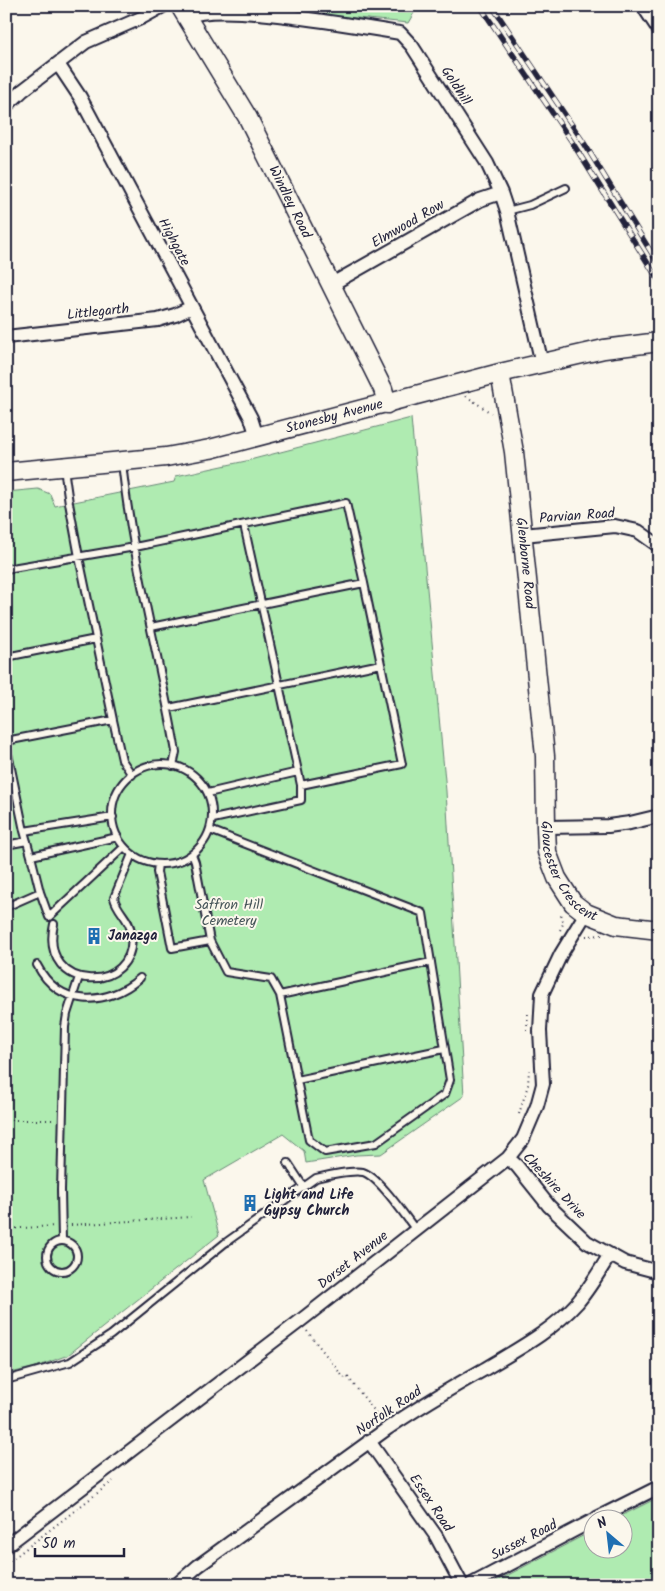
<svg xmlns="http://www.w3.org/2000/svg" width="665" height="1591" font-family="Kalam,sans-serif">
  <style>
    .green { fill: #afebb1; stroke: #688676 }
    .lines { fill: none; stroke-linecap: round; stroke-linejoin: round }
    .lane-casing { stroke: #22223b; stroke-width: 10 }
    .street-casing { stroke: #22223b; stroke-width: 16 }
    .secondary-casing { stroke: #22223b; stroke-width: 21 }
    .path { stroke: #22223b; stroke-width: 2; stroke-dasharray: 1 4; stroke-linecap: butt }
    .lane { stroke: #fbf7ec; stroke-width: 6 }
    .street { stroke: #fbf7ec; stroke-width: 12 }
    .secondary { stroke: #fbf7ec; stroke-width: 18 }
    .rail-casing { stroke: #22223b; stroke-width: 5.5 }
    .rail { stroke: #fbf7ec; stroke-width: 4; stroke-dasharray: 11; stroke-linecap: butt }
    .labels { text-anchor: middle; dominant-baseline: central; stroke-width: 4; stroke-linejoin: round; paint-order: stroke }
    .street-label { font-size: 14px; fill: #22223b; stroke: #fbf7ec }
    .park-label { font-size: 14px; fill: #455458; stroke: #fbf7ec }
    .poi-label { font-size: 14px; font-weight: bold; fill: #22223b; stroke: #fbf7ec; text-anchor: start }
  </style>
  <rect width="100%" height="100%" fill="#fbf7ec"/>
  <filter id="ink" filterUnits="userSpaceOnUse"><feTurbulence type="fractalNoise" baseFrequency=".02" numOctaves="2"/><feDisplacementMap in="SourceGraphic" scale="10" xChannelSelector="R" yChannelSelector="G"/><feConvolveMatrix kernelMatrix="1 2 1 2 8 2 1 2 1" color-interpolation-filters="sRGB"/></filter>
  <g filter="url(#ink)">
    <!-- green -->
    <path class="green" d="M235,6H418L408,23Z
      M411,418L446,791L464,1096L381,1154L356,1155L306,1163L304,1151L283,1134L204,1180L219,1235L68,1355L36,1367L6,1374V492L38,489L50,494L55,506L69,503L174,482L176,476L246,461Z
      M659,1497V1585H489L592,1531V1548H622V1518H617Z"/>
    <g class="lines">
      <!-- lane casing -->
      <g class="lane-casing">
        <path id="lane" d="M507,211L530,205L566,188
          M122,462C132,560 159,655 176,752L173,766
          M64,468L69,503L79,557L113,720L122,760L132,775
          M244,525L301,785
          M6,569L135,547L346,503L364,583
          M151,627L364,583L381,664L169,708
          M6,657L96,639
          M6,741L113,720
          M6,744L24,831
          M112 814a50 50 0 1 1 100 0a50 50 0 1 1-100 0Z
          M208,793L298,772
          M113,817L24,831L31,856L118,837
          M213,819L301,800V785L402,764L381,664
          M210,830L423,913L450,1080L445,1094L376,1143L325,1152L309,1140L280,995
          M6,845L27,841
          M192,854L195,862L210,941L226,972L271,979L280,995L431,962
          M31,856L40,892L49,917L124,847
          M158,864L157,872L172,948L210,941
          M6,907L40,892
          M54,924C38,995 140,995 131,932C130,919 117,911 114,898L132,854
          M37,965C59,1008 107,1007 140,978
          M297,1080L444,1049
          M288,1163L303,1186
          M47 1256a15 15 0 1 1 30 0a15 15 0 1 1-30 0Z
          M62,1241L61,1190L65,1027L67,1014L79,977
          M6,1380L70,1362L111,1335L225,1243L316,1178C327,1175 352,1170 363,1172C379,1177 405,1216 416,1230"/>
      </g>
      <!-- street casing -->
      <g class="street-casing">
        <path id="street" d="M643,6L659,30
          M187,17C219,0 358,27 400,33L412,46L487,163L501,193L507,211L542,364
          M58,64L80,97L251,418L257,437
          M6,106L22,91L86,42L141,18L163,6
          M332,284L480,200L501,193
          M6,337L158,320L175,315L192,307
          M523,535L615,526L638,531L659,546
          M546,827L608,826L630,823L659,816
          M508,1158L517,1166L549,1206L587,1242L625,1263L659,1272
          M369,1441L436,1536L462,1585
          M597,1518L659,1487
          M6,1546L300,1321L508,1158L523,1139L537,1106L543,1084L540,1031L542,994L561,954L586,913
          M176,1585L198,1566L388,1428C419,1407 451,1388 483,1370C516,1350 551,1332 577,1303C589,1289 599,1272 609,1256
          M470,1585L592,1521"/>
      </g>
      <!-- secondary casing -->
      <g class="secondary-casing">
        <g id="secondary">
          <path id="s1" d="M180,6L248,118L383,389L387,404"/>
          <path id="s2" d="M500,373L514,452L545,756L546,827L547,852L557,878L573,903L586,913L616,925L659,930"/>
          <path id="s3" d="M6,472L166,457L210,449L500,373L604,349L659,342"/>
        </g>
      </g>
      <!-- path -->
      <path class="path" d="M654,327L659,326
        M466,396L491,413
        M6,526L15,524
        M560,930L563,924L561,913
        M586,936L602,935
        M527,1030L528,1010
        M519,1114L528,1085L529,1070
        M6,1120H55
        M71,1225L191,1217
        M6,1229L54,1226
        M307,1331L344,1378L347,1376L380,1418
        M6,1564L113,1481"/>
      <!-- lane -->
      <use href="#lane" class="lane"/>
      <!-- street -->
      <use href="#street" class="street"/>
      <!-- secondary -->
      <use href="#secondary" class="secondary"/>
      <!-- rail casing -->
      <g class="rail-casing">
        <path id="rail" d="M480,6L572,142L659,281
          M492,6L584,143L659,265"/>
      </g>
      <!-- rail -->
      <use href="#rail" class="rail"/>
    </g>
  </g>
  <!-- icons -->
  <defs>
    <g id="building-bare" transform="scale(1.35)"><path d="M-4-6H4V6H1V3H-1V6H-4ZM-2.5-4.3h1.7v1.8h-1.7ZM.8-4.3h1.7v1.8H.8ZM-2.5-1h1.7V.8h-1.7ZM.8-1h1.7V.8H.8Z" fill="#1f6fb2" stroke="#fbf7ec" stroke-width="2.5" paint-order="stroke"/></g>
  </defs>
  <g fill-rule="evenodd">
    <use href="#building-bare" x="94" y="936"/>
    <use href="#building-bare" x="250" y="1203"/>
  </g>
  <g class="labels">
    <!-- street labels -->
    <g class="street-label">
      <text transform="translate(456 86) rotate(57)">Goldhill</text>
      <text stroke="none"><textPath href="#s1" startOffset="225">Windley Road</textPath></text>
      <text transform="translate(408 224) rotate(-30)">Elmwood Row</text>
      <text transform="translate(174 242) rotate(62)">Highgate</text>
      <text transform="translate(98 312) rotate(-6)">Littlegarth</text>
      <text stroke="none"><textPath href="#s3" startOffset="334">Stonesby Avenue</textPath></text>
      <text transform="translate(577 516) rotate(-4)">Parvian Road</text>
      <text stroke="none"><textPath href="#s2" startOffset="192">Glenborne Road</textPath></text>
      <text stroke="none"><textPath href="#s2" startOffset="509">Gloucester Crescent</textPath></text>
      <text transform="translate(554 1186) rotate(47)">Cheshire Drive</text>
      <text transform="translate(353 1260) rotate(-38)">Dorset Avenue</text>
      <text transform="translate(389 1411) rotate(-34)">Norfolk Road</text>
      <text transform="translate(431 1503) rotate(56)">Essex Road</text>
      <text transform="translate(524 1540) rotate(-27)">Sussex Road</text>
    </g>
    <!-- park labels -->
    <g class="park-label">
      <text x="229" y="905">Saffron Hill<tspan x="229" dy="16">Cemetery</tspan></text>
    </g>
    <!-- poi labels -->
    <g class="poi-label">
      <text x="108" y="936">Janazga</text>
      <text x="264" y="1195">Light and Life<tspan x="264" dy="16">Gypsy Church</tspan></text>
    </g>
  </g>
  <!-- margin -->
  <rect width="665" height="1591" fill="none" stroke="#fbf7ec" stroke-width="25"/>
  <rect x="12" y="12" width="640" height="1566" fill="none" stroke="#22223b" stroke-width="2" filter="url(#ink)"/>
  <!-- north arrow -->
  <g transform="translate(608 1534) rotate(332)"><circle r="24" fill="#fbf7ec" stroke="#a4a2a5"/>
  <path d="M0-4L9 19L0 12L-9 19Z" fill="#1f6fb2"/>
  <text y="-8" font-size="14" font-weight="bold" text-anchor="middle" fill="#22223b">N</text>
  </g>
  <!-- scale -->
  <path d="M35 1548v8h89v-8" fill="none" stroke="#22223b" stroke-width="2.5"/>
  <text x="42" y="1548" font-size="15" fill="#22223b" stroke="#fbf7ec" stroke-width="4" paint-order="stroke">50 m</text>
</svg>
